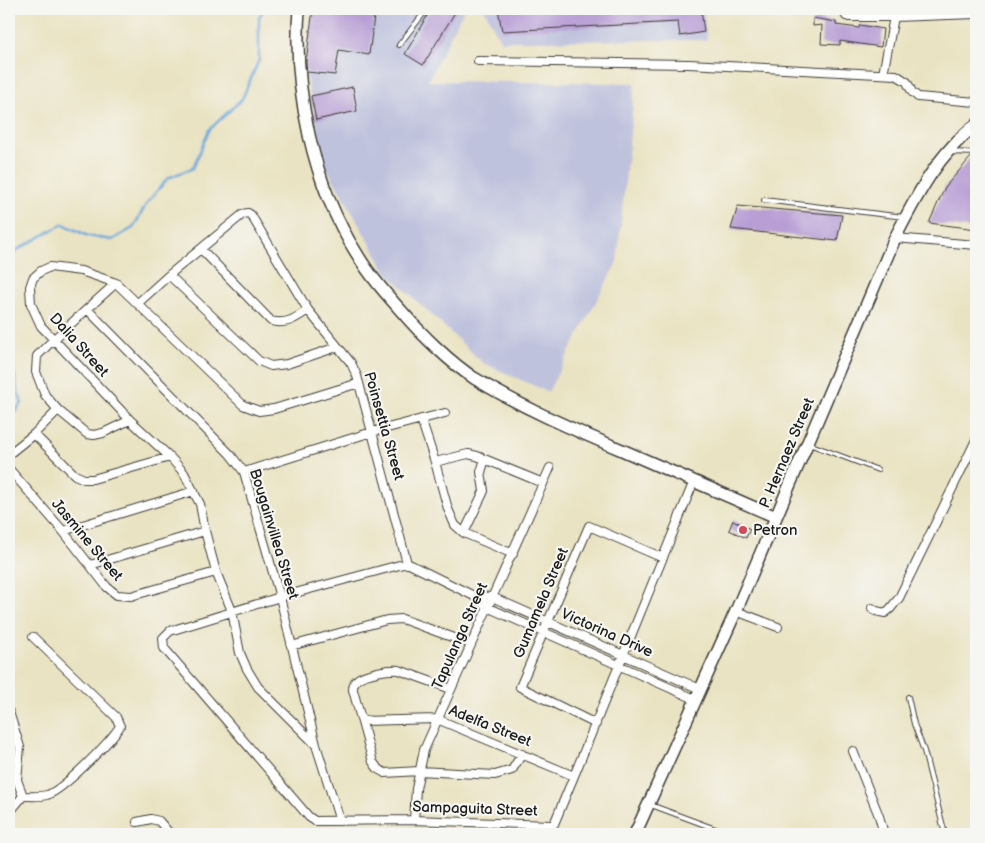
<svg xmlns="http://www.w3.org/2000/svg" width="985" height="843" font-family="'Balsamiq Sans',sans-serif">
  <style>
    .industrial { fill: #bfc2dd }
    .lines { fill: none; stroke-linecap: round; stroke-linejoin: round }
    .stream { stroke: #69a9dc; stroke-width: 2.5 }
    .building { fill: #b89ed5 }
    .lane-casing { stroke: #3b3a35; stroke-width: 6 }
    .street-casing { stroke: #3b3a35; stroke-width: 10 }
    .secondary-casing { stroke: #3b3a35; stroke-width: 14 }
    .lane { stroke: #fff; stroke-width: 4 }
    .street { stroke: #fff; stroke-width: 8 }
    .secondary { stroke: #fff; stroke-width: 11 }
    .poi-dot { fill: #d1495b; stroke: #f6f6f2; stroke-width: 2 }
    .labels { text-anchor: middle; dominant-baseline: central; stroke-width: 4.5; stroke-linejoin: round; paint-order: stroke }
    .street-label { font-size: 15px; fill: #1c1c1c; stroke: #f6f6f2 }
    .poi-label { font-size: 15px; fill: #1c1c1c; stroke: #f6f6f2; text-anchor: start }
  </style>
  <rect width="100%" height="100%" fill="#f6f6f2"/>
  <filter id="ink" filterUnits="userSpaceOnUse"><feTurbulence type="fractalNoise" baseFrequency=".02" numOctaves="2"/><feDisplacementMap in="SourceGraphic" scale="10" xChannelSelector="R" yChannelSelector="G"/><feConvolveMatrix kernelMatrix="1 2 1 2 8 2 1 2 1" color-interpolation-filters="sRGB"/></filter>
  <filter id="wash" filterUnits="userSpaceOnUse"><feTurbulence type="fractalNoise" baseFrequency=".0096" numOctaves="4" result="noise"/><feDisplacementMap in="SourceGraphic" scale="20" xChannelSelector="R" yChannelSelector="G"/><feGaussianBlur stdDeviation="1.12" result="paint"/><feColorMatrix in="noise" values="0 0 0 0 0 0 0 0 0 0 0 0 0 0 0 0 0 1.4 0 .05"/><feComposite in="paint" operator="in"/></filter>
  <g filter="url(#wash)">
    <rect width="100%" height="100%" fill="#eae3c3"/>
    <!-- industrial -->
    <path class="industrial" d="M313,9H464L428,81L635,83L617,262L548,392L483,363L387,273L326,167L305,71Z
      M484,9H703L707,40L501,41Z
      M850,9H976L851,12Z"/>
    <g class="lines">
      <!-- stream -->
      <path class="stream" d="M9,261L17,250L63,224L88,236L112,240L133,228L147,203L168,178L193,168L209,130L242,99L259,60V17L264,9
        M9,285C17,310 11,336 13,362C14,376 17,390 22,403L14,413L9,415"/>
    </g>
    <g id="blocks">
      <!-- building -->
      <path class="building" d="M313,9H375L369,55L339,50L335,75L307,72L306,62Z
        M431,9H457L423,65L405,54Z
        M498,9H701L704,32L680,36L678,22L502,31Z
        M813,18L836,22V25L859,28L860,25L883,29L881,47L840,41V45L821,44L822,25L813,26Z
        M353,87L357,111L316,120L311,96Z
        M971,157H976V229L929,223L945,187Z
        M738,206L842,215L837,241L731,229Z
        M733,520L750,529L746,538L729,530Z"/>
    </g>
  </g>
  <g filter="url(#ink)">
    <use href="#blocks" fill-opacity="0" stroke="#3b3a35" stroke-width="1"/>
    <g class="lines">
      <!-- lane casing -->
      <g class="lane-casing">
        <path id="lane" d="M399,45L427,9
          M949,152L976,153
          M764,200L904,217
          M809,444L878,470
          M975,662L976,668
          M908,697L914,724L924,751L945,834
          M651,805L729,834"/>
      </g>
      <!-- street casing -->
      <g class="street-casing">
        <path id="street" d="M843,9L846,16L849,17H894
          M478,61L689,64L896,75L907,82L912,92L918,97L976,102
          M883,74L894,17L976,14
          M895,238L976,245
          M201,249L271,321C286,325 295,319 308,310
          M169,275L259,361L271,366L287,364L337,347
          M116,283L53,340L37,356L36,372L45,395L58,410L87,434L94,435L103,433L130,420
          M138,303L169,275L243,214L248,213L251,215L308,310L351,363L357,376L407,563
          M87,309L230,454L244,472L280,597L316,745L340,821
          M421,419L435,462L448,509L455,525L464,533L513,554
          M34,434L75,475L84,479H93L170,457
          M9,454L34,434L58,410
          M435,462L468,454L477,456L543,483
          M9,469L63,531L107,587L117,595L131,596L216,572
          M244,472L372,432L445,413
          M63,531L194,491
          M464,533L484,491L481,472L485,459
          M407,563L280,597L170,631L163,638L164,648L309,817L315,821L414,820L551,825L554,824L574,776L694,481
          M407,563L474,596L487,607L695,699
          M90,565L205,531
          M976,584V583
          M474,596L492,597L700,689
          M872,608L876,611L885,613L890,609L899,598L976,440
          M736,611L778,627
          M291,646L387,620L402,619L471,644
          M451,689L399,670C389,669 366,673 358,679C354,681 353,686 353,690L373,762L378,769L385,773L419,771L495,775L512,770L522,754
          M9,712L20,747L17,780L23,796
          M362,721L437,719L574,776
          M596,724L520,687L589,526L663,558
          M316,745L258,687L247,669L240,653L232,611L216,572L205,531L200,504L184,473L170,457L130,420L41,326L31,304L30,287L33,278L41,271L50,267L81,271L116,283L243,405L259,411L274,409L359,383
          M853,751L879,816L884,834
          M9,813L23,796C31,796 39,797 47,795C63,790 111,741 120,726L116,717L33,637
          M414,820L416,789L424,750L550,468
          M137,822L151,819L159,821L170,834"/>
      </g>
      <!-- secondary casing -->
      <g class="secondary-casing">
        <path id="secondary" d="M299,9C293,90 313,185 357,254C370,276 387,295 404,314C422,335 451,363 474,378C521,407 572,429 622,450C673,472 725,495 776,517
          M635,834L736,611L895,238C916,197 938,153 976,125"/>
      </g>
      <!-- lane -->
      <use href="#lane" class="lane"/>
      <!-- street -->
      <use href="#street" class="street"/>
      <!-- secondary -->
      <use href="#secondary" class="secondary"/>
    </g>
  </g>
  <!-- markers -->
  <circle class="poi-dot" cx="743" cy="530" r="5"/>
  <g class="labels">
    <!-- street labels -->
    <g class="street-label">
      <text transform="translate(79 345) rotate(48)">Dalia Street</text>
      <text transform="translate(384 426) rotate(74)">Poinsettia Street</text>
      <text transform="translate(787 453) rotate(-67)">P. Hernaez Street</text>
      <text transform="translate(274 534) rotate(73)">Bougainvillea Street</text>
      <text transform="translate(87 540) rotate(50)">Jasmine Street</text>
      <text transform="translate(541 603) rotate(-67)">Gumamela Street</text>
      <text transform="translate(607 633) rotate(24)">Victorina Drive</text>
      <text transform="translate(460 636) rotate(-66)">Tapulanga Street</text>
      <text transform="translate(490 726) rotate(22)">Adelfa Street</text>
      <text transform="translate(475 809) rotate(2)">Sampaguita Street</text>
    </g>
    <!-- poi labels -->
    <g class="poi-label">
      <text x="753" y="530">Petron</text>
    </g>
  </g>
  <!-- margin -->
  <rect width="985" height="843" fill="none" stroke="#f6f6f2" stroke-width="30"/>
</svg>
